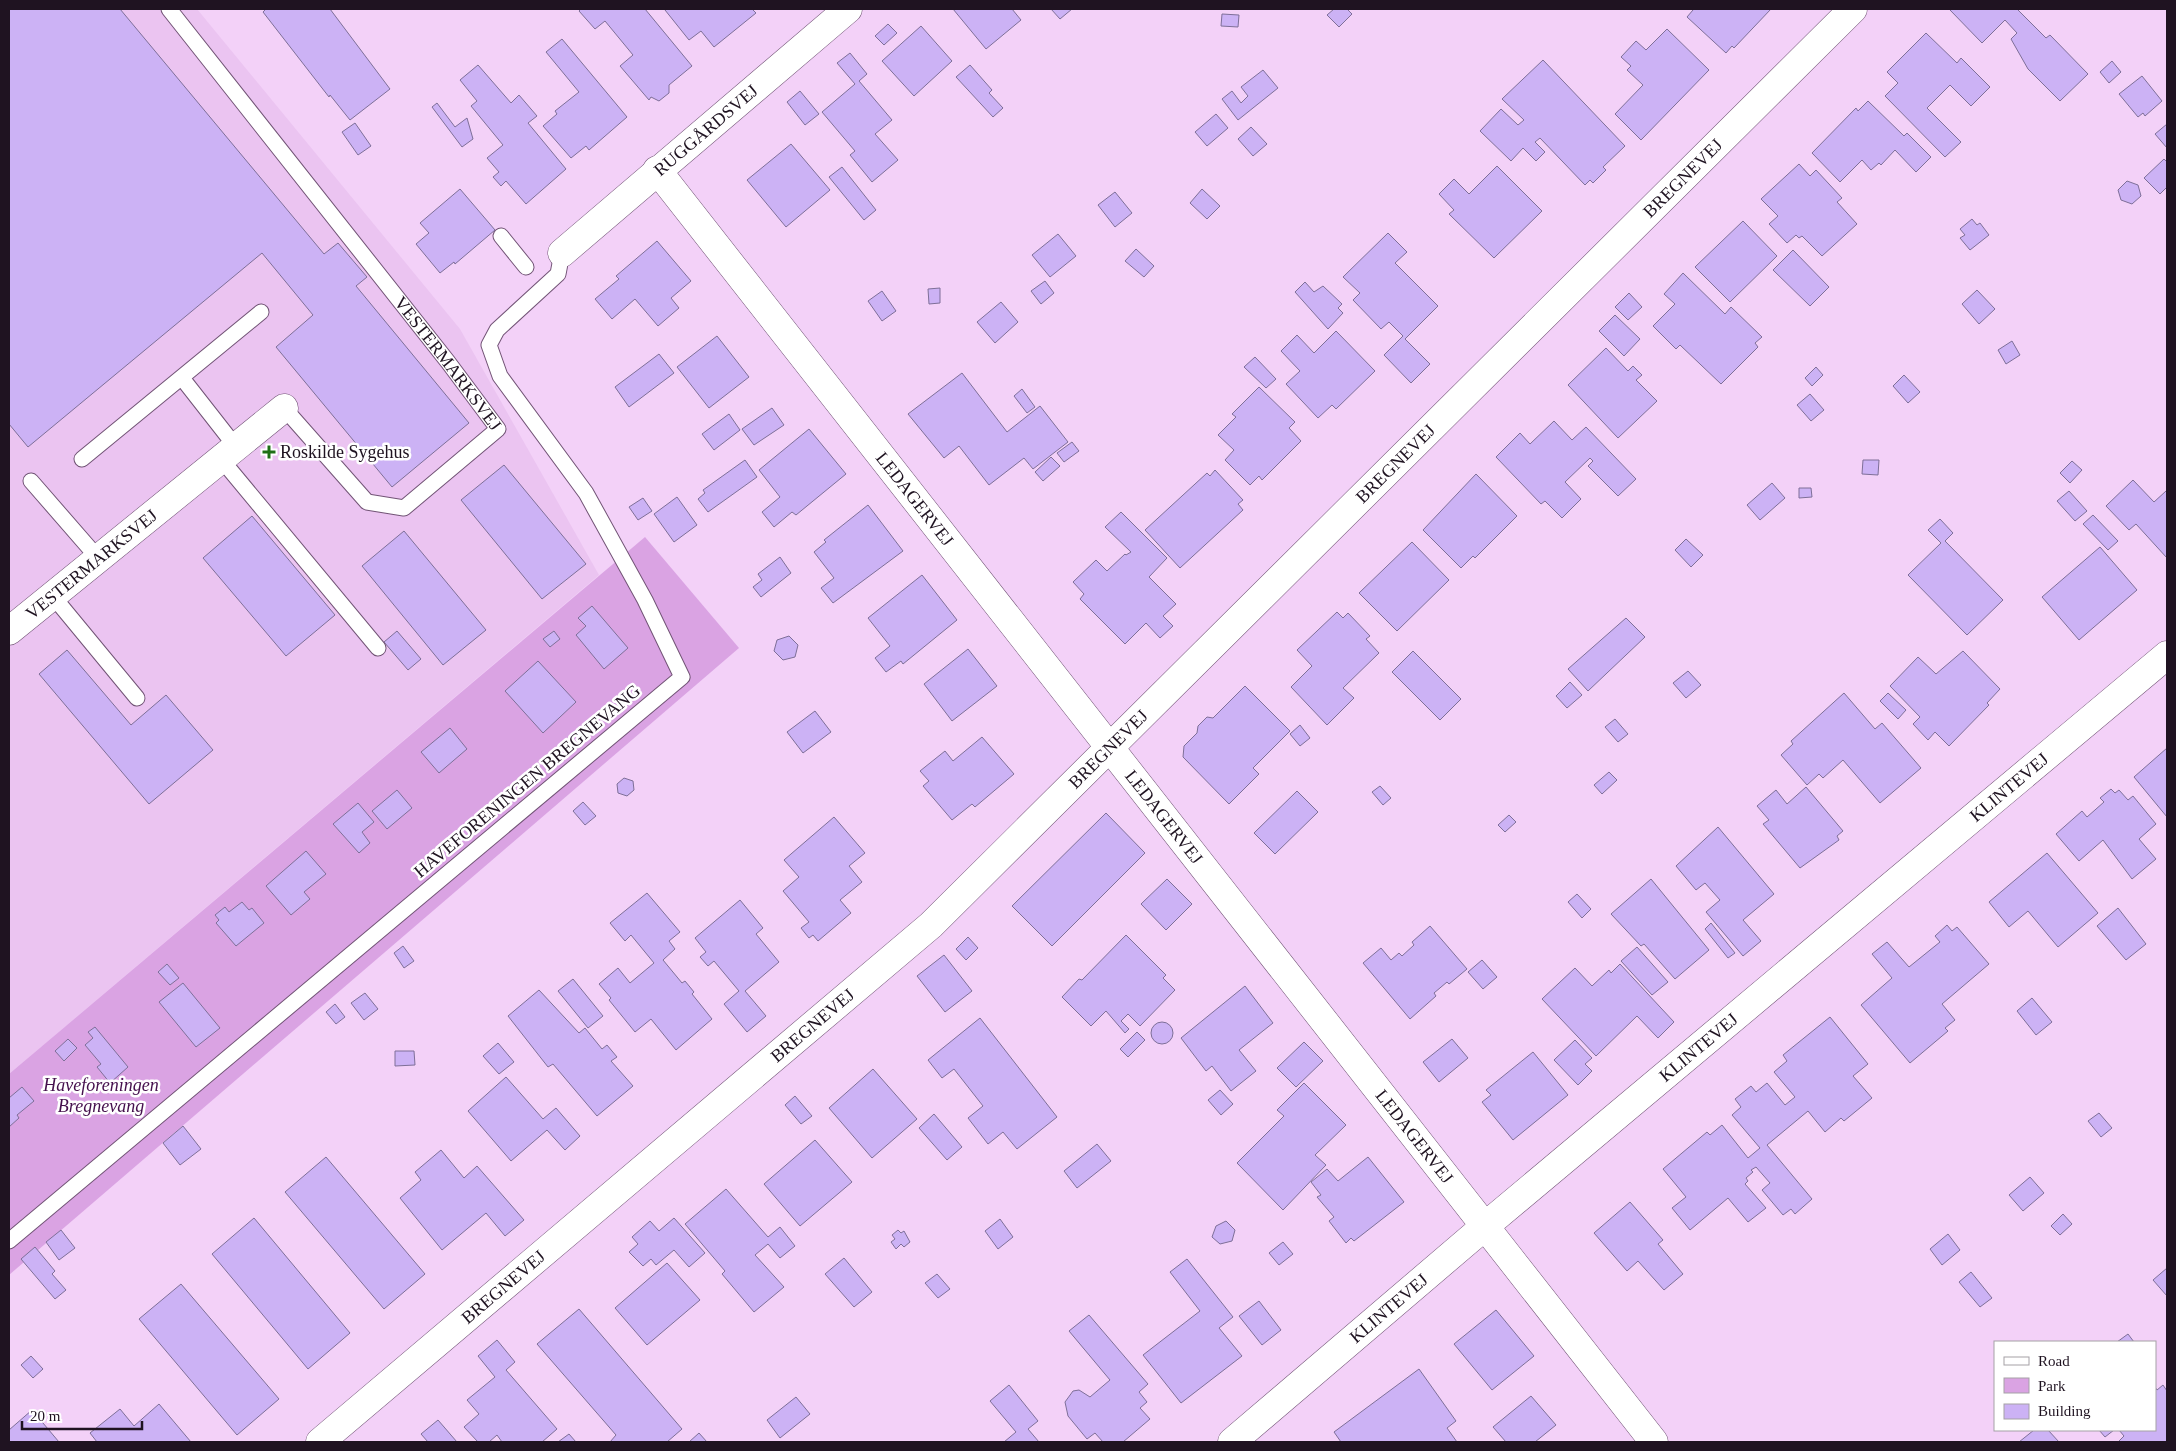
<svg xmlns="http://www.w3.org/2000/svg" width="2176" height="1451" font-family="Georgia,serif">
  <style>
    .built { fill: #ebc4f1 }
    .green { fill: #daa3e3 }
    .building { fill: #ccb2f5; stroke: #7e6f98 }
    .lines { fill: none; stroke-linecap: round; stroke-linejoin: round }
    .service-casing { stroke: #725476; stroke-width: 17 }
    .minor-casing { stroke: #725476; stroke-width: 29 }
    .service { stroke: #fff; stroke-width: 15 }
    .minor { stroke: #fff; stroke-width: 28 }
    .poi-dot { fill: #1f6f16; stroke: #fff; stroke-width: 2 }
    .labels { text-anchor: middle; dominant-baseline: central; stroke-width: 5; stroke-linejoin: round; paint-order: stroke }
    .street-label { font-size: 18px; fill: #1f1321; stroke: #fff }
    .poi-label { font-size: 18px; fill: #1f1321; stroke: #fff; text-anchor: start }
    .park-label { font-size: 18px; font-style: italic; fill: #45104d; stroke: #fff }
  </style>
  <rect width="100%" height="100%" fill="#f3d1f8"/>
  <!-- built -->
  <path class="built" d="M9,9H197L460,329L599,575L9,1074Z"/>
  <!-- green -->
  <path class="green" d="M645,537L739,648L9,1275V1074Z"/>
  <!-- building -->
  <path class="building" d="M9,9H120L324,254L338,243L367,277L356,286L469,423L392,487L276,347L313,315L262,253L28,447L9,424Z
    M266,9H330L390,89L350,120L330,95L329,97L263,12Z
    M581,9H645L692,66L669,85V93L659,101L651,97L649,100L620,66L633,55L605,21L595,29L579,11Z
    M667,9H752L756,13L714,47L701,31L689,40L665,10Z
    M953,9H1012L1021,20L986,49Z
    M1051,9H1072L1060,19Z
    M1334,9H1347L1352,14L1339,27L1327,15Z
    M1691,9H1771L1734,48L1732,46L1726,53L1687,17L1693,10Z
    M1952,9H2017L2046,38L2050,35L2088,74L2060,101L2028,69L2011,39L2017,33L2005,20L1982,43L1950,10Z
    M1222,14L1239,15L1238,27L1221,26Z
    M888,24L897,33L884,45L875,36Z
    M921,26L952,61L914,96L882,61Z
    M1667,29L1709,70L1641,140L1615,114L1643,85L1627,70L1631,66L1621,57L1636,41L1646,50Z
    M1926,33L1957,63L1961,58L1990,87L1971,106L1950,85L1927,108L1961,142L1945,157L1885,96L1898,83L1887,72Z
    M562,39L627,117L589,150L586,146L571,158L543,126L557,114L555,111L579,92L546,52Z
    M850,53L867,74L859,81L892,120L875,134L898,160L872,182L850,155L855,151L822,112L855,84L837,63Z
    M1543,60L1625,146L1603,167L1606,170L1593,183L1590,180L1585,185L1540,138L1535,142L1545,152L1536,161L1523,148L1511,161L1480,131L1501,109L1518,125L1524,120L1502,99Z
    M2112,61L2121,72L2109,83L2100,72Z
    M478,65L511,103L519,95L537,116L528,123L566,169L526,204L506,181L501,186L493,177L499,172L487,158L503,145L471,106L477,101L460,80Z
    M970,65L992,90L989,93L1003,108L993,117L956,77Z
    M1263,70L1278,88L1238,120L1222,99L1232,91L1241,103L1248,96L1241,87Z
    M2142,76L2162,101L2145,116L2143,113L2138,117L2119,94Z
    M800,91L819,114L805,125L787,102Z
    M1868,101L1904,136L1907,133L1931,157L1916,172L1895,150L1881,165L1879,163L1871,170L1862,160L1840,182L1812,153L1856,108L1858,111Z
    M437,103L455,127L467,118L473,139L462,147L432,107Z
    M1216,114L1228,128L1207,146L1195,132Z
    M355,123L371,146L358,155L342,132Z
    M2167,124V148L2155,134Z
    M1251,127L1267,144L1253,156L1238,139Z
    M791,144L830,190L786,227L747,180Z
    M2164,159L2167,162V187L2160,194L2144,178Z
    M1799,164L1810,176L1816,170L1842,198L1837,202L1857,224L1822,256L1802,236L1799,238L1796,235L1787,243L1769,224L1778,216L1761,199Z
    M1497,166L1542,211L1494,258L1449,214L1454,210L1439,194L1454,179L1469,194Z
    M842,167L876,210L864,220L829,177Z
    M2127,181L2138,185L2141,196L2132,204L2121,200L2118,190Z
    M460,189L495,230L455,264L454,262L440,273L416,244L429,233L420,223Z
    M1202,189L1220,206L1207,219L1190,203Z
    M1115,192L1132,213L1115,227L1098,205Z
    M1972,219L1977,225L1980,223L1989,235L1970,250L1960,238L1965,235L1960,229Z
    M1743,221L1777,256L1730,302L1695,267Z
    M1388,233L1407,252L1395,263L1438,306L1405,339L1430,364L1411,383L1384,355L1403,336L1389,322L1381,329L1353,300L1360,293L1343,277Z
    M1058,234L1076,256L1050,277L1032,255Z
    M657,241L691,281L671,298L679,308L658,326L635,299L612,319L595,299L619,279L616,276Z
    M1136,249L1154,266L1144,277L1125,261Z
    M1793,250L1829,287L1810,306L1773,270Z
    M1683,273L1725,314L1731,307L1762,337L1755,343L1758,347L1721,384L1680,345L1676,349L1653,326L1675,304L1664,294Z
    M1045,281L1054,293L1041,304L1031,291Z
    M1305,282L1314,292L1323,286L1342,304L1338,308L1343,313L1328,329L1295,292Z
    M940,288V303L929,304L928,289Z
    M1977,290L1995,309L1979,324L1962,304Z
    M882,291L896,311L882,321L868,301Z
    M1629,293L1642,307L1628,320L1615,307Z
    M1001,302L1018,322L995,343L977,322Z
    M1615,315L1640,339L1624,356L1599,331Z
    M1336,331L1375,371L1336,409L1332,405L1318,418L1286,384L1300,371L1281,351L1297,335L1314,353Z
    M717,336L749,377L709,408L677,367Z
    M2012,341L2020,355L2006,364L1998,350Z
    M1606,348L1628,371L1633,366L1642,375L1636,380L1657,401L1618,438L1568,385Z
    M659,354L674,373L629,407L615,387Z
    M1255,357L1276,379L1266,388L1244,367Z
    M1816,367L1823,375L1812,386L1805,378Z
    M962,373L1007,432L1040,406L1068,442L1033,469L1024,458L989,485L959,446L944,458L908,414Z
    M1904,375L1920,392L1908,403L1893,386Z
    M1259,387L1295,422L1289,428L1301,441L1262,480L1259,476L1250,485L1225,460L1234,450L1218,435L1236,417L1232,414Z
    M1022,389L1035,407L1027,413L1014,396Z
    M1810,394L1824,410L1811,421L1797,405Z
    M772,408L784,425L754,445L742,429Z
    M729,414L740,430L714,450L702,434Z
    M1554,421L1572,440L1586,427L1636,479L1618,496L1588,466L1593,461L1590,458L1565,482L1581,499L1562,518L1545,501L1541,504L1496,457L1520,433L1530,444Z
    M809,429L846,474L796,515L792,512L774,527L762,512L780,497L759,470Z
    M1072,442L1079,451L1064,462L1057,453Z
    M1051,457L1060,466L1043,481L1035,472Z
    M745,460L757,477L708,512L698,499L705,493L703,490Z
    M1863,460H1879L1878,475L1862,474Z
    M2072,461L2082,470L2070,483L2060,473Z
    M504,465L586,564L542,599L461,500Z
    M1215,470L1243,500L1238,504L1243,510L1180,568L1145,530L1207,473L1210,476Z
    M1476,474L1517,516L1475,558L1473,556L1461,568L1423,530Z
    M2133,480L2154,502L2166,491L2167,492V558L2136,524L2129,530L2106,506Z
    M1772,483L1785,498L1760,520L1747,505Z
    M1799,488H1811L1812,497L1799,498Z
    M2069,491L2087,511L2075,521L2057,501Z
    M677,497L697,525L674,542L654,514Z
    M643,498L652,511L638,520L629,507Z
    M868,505L903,551L833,603L821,588L834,578L814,552L826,542L824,540Z
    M1121,512L1167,558L1149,577L1176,604L1163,616L1173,626L1160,638L1146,623L1125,644L1080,599L1084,594L1073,582L1096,560L1107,571L1125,554L1126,555L1131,552L1105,527Z
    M2093,515L2118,541L2108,550L2083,524Z
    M252,516L335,615L286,656L203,558Z
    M1940,519L1953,533L1945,541L2003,600L1967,635L1908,575L1941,543L1928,530Z
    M404,531L486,630L443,665L362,566Z
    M1686,539L1703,555L1691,567L1675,550Z
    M1412,542L1449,580L1397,631L1359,593Z
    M2100,547L2137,590L2079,640L2042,597Z
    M780,557L791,573L761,597L753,587L762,580L758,574Z
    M922,575L957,620L903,664L901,661L886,672L875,658L890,646L868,618Z
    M592,606L628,648L604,669L576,635L586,626L578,618Z
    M1337,612L1343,618L1348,613L1370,636L1366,639L1379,653L1343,688L1354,698L1327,725L1291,687L1312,666L1297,650Z
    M1626,618L1645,637L1588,691L1568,669Z
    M397,631L421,659L408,670L384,642Z
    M554,631L560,639L550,647L543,639Z
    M789,636L798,645L795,657L783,660L774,651L777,640Z
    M968,649L997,686L952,721L924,684Z
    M67,650L131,725L166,695L213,750L149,804L39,674Z
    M1413,651L1461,699L1440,720L1392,672Z
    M1963,651L2000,689L1987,703L1989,705L1949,746L1935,732L1928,740L1913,724L1920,717L1890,686L1918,657L1936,674Z
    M538,661L576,702L543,733L505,691Z
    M1688,671L1701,685L1686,698L1673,683Z
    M1570,682L1582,695L1567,708L1556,696Z
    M1245,686L1290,731L1253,768L1259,774L1229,804L1183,757L1184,746L1197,733L1198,726L1207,717L1213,718Z
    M1844,693L1875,729L1882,723L1921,768L1880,803L1843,760L1823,778L1819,774L1807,785L1781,755L1793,744L1791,741Z
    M1888,693L1906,710L1898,719L1880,701Z
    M815,711L831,732L803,753L787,732Z
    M1615,719L1628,734L1618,742L1605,727Z
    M1300,725L1310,738L1300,746L1290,734Z
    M450,728L467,749L439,773L421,752Z
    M982,737L1014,774L975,807L972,804L952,820L923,786L929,781L920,771L945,751L953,761Z
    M2167,748V817L2134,777Z
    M1609,772L1617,780L1602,794L1594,785Z
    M624,778L633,781L634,790L627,796L618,793L617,784Z
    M1380,786L1391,798L1383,805L1372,792Z
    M1806,787L1843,831L1837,836L1839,840L1800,868L1763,824L1769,820L1757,806L1776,790L1787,804Z
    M2111,789L2115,793L2119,790L2128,800L2133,796L2156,824L2139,839L2156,859L2132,879L2103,840L2079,861L2056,834L2082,811L2087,817L2104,802L2100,798Z
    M397,790L412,808L387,829L372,811Z
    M1297,791L1318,812L1275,854L1254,833Z
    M583,802L596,816L585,825L573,811Z
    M358,803L374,822L362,832L370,843L359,853L333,824Z
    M1106,813L1145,853L1052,946L1012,906Z
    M1509,815L1516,822L1505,832L1498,825Z
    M834,817L865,853L849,866L862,882L840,900L851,913L818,941L813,935L809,938L801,928L809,922L783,891L799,877L784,860Z
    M1718,827L1774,894L1743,920L1761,941L1743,956L1706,912L1720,900L1705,883L1696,890L1676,866Z
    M306,851L326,874L304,892L310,899L291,915L266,886Z
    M2047,853L2098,913L2058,947L2028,911L2009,927L1989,902Z
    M1167,879L1192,904L1166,930L1141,904Z
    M1651,879L1709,950L1675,979L1644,944L1641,946L1611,914Z
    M647,893L680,932L669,941L675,949L663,960L682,983L685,981L694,992L692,994L712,1019L676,1050L651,1019L635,1032L609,1000L611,998L599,984L618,968L630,983L654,963L631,935L625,941L610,923Z
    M1577,894L1591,909L1582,918L1568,902Z
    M740,900L763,928L756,934L779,962L745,991L766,1016L747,1032L724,1004L739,991L714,961L708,966L700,957L706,952L695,938Z
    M242,902L249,910L252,908L264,923L236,946L216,923L219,920L215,915L225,907L229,912Z
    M2118,908L2146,944L2126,960L2097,926Z
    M1711,923L1735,953L1728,958L1705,929Z
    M1947,925L1952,931L1957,927L1989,964L1942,1004L1955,1020L1945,1028L1948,1031L1910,1063L1861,1005L1892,978L1872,954L1887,942L1909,967L1940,942L1935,936Z
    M1430,926L1467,969L1449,984L1447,982L1434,993L1436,996L1410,1019L1363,963L1381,948L1391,960L1399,953L1402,956L1414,945L1412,942Z
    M1126,935L1166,975L1163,978L1175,990L1140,1026L1128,1014L1121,1021L1129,1029L1125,1033L1106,1011L1091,1026L1062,997L1079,979L1082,980Z
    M968,937L978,948L966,960L956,949Z
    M403,946L414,961L404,968L394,953Z
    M1637,947L1668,982L1652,995L1621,961Z
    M944,955L972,991L945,1012L917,976Z
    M1482,960L1497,977L1483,989L1468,972Z
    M167,964L179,978L170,985L158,972Z
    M1620,964L1674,1022L1658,1038L1637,1016L1596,1056L1542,999L1575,968L1592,986L1609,970L1611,973Z
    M573,979L603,1016L588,1028L558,991Z
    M183,983L220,1028L196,1047L159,1002Z
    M1245,986L1273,1023L1239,1050L1256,1071L1231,1091L1212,1066L1206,1071L1181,1038Z
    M539,990L579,1033L585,1028L602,1049L607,1045L617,1057L611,1061L633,1086L597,1116L553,1064L548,1067L508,1016Z
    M365,993L378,1009L364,1020L351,1003Z
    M2032,998L2052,1022L2036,1035L2017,1011Z
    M335,1004L345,1017L336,1024L326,1012Z
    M1830,1017L1868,1064L1853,1076L1872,1098L1844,1121L1841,1118L1825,1132L1808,1111L1767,1145L1812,1199L1795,1214L1791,1209L1783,1215L1762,1190L1770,1183L1756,1167L1751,1170L1753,1172L1746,1178L1748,1181L1745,1184L1766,1208L1748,1222L1728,1198L1690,1230L1672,1208L1686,1197L1663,1169L1707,1132L1710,1135L1722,1125L1748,1158L1760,1148L1732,1115L1741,1107L1735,1099L1751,1086L1756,1092L1767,1083L1785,1105L1795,1097L1774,1072L1787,1061L1783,1055Z
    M980,1018L1057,1117L1017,1149L1003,1132L988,1144L968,1118L983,1106L954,1069L942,1078L928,1060Z
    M1151 1033a11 11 0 1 1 22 0a11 11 0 1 1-22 0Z
    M95,1027L128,1067L110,1083L97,1067L101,1064L85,1045L93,1038L88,1032Z
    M1137,1032L1145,1040L1128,1057L1120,1049Z
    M68,1039L77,1048L64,1061L55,1051Z
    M1452,1039L1468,1058L1439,1082L1423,1062Z
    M1575,1040L1592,1058L1585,1064L1592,1071L1578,1085L1554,1060Z
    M1304,1042L1323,1061L1296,1087L1277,1068Z
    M498,1043L514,1062L499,1074L483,1056Z
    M395,1051H414L415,1065L395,1066Z
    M1533,1052L1568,1095L1513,1140L1482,1102L1491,1095L1486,1090Z
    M873,1069L917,1119L872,1158L829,1108Z
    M506,1077L543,1119L556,1108L580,1136L565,1150L547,1130L511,1161L468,1111Z
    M1304,1083L1346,1125L1315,1155L1326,1165L1283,1210L1237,1163L1284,1116L1277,1110Z
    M22,1087L34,1101L17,1115L19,1118L9,1127V1098Z
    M1220,1090L1233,1104L1221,1115L1208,1100Z
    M795,1096L812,1116L801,1124L785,1105Z
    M2099,1113L2112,1128L2101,1137L2088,1121Z
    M934,1114L962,1147L947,1160L919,1128Z
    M183,1126L201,1149L180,1165L163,1143Z
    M815,1140L852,1182L800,1226L764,1184Z
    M1097,1144L1111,1161L1077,1188L1064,1171Z
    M441,1150L464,1178L477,1166L524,1220L505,1236L486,1213L442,1250L400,1198L421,1180L415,1172Z
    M326,1157L425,1274L384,1309L285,1192Z
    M1368,1157L1404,1202L1354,1241L1351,1238L1346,1243L1329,1221L1334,1217L1317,1197L1321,1195L1311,1182L1327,1169L1338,1181Z
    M2030,1177L2044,1193L2023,1211L2009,1195Z
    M726,1189L768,1237L780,1227L795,1246L780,1258L768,1244L755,1255L784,1287L754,1312L722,1274L725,1271L685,1224Z
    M1630,1202L1663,1240L1658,1244L1683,1274L1664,1290L1638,1261L1627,1271L1594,1233Z
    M2063,1214L2072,1224L2060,1235L2051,1226Z
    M254,1218L350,1333L308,1369L212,1254Z
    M674,1218L705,1253L689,1267L674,1250L656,1265L651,1259L643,1266L629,1252L638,1244L632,1237L650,1221L659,1231Z
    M1000,1219L1013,1237L998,1249L985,1231Z
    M1226,1221L1235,1230L1232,1241L1220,1244L1212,1237L1216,1226Z
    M61,1230L75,1248L59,1260L46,1242Z
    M898,1230L901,1233L904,1231L910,1242L904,1247L901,1244L896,1249L891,1242L895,1239L892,1235Z
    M1948,1234L1960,1250L1942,1265L1930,1249Z
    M1283,1242L1293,1254L1279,1265L1269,1253Z
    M35,1247L55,1271L52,1274L66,1290L55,1299L21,1259Z
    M844,1258L872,1292L854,1307L825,1274Z
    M1187,1259L1233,1317L1219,1328L1242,1356L1181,1403L1143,1355L1200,1311L1170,1272Z
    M667,1263L700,1300L647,1345L615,1308Z
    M2167,1268V1296L2153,1280Z
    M1971,1272L1992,1298L1980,1307L1959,1282Z
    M937,1274L950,1289L938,1298L925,1283Z
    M181,1284L279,1399L237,1435L139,1319Z
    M1259,1301L1281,1330L1262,1345L1239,1316Z
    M579,1309L682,1429L667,1442H610L616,1435L537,1344Z
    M1496,1310L1534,1356L1492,1390L1454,1344Z
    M1089,1315L1148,1384L1139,1392L1147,1402L1140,1408L1150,1419L1123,1442H1103L1095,1433L1087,1439L1068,1416L1065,1402L1073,1391L1079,1390L1090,1397L1110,1380L1069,1331Z
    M2128,1334L2134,1342H2117Z
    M497,1340L515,1362L506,1370L557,1429L542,1442H502L497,1435L489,1442H478L464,1427L479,1414L467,1400L495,1377L478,1356Z
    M31,1356L43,1369L33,1378L21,1365Z
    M1419,1369L1456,1421L1447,1428L1457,1442H1341L1334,1432Z
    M1009,1385L1038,1421L1028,1429L1039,1442H1004L1016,1432L990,1401Z
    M2163,1385L2167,1391V1442H2118L2124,1436L2119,1430H2155V1387L2157,1390Z
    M1531,1396L1556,1425L1535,1442H1506L1493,1427Z
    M796,1397L810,1414L780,1438L767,1420Z
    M159,1404L191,1442H97L90,1433L120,1409L134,1426Z
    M32,1410L59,1442H9V1430Z
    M438,1420L457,1442H428L421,1434Z
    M2034,1430H2048L2059,1442H2019Z
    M2099,1430H2114L2105,1437Z
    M699,1433L707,1442H689Z
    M569,1434L576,1442H558Z"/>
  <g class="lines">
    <!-- service casing -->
    <g class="service-casing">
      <g id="service">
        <path id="s1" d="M169,9L448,362L498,429L404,508L367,502L284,408"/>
        <path d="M501,236L526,267"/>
        <path d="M182,378L236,447"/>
        <path d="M82,459L261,312"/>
        <path d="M221,459L378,648"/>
        <path d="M31,481L98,558"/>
        <path d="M52,595L137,698"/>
        <path d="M9,1241L682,677L645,600L586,493L500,376L489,345L497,330L558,274L562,253"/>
      </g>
    </g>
    <!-- minor casing -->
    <g class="minor-casing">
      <g id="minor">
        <path id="s2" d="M657,170L1654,1442"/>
        <path id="s3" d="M562,253L848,9"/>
        <path id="s4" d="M9,631L284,408"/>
        <path id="s5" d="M320,1442L931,925L1853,9"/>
        <path id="s6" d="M1232,1442L1484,1227L2167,655"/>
      </g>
    </g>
    <!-- service -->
    <use href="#service" class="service"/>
    <!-- minor -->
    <use href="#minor" class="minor"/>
  </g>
  <!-- markers -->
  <path class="poi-dot" d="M266.5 444.5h5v5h5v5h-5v5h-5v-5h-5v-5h5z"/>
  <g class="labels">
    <!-- street labels -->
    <g class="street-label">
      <text stroke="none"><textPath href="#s3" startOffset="189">RUGGÅRDSVEJ</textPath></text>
      <text stroke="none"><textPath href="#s5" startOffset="1860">BREGNEVEJ</textPath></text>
      <text stroke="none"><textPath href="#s1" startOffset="451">VESTERMARKSVEJ</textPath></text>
      <text stroke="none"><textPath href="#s5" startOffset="1455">BREGNEVEJ</textPath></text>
      <text stroke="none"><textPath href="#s2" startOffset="418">LEDAGERVEJ</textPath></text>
      <text stroke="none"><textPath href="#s4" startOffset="106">VESTERMARKSVEJ</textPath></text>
      <text stroke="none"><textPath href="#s5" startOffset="1050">BREGNEVEJ</textPath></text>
      <text transform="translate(527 781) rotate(-40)">HAVEFORENINGEN BREGNEVANG</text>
      <text stroke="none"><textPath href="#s6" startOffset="1016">KLINTEVEJ</textPath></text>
      <text stroke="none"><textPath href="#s2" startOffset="822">LEDAGERVEJ</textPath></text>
      <text stroke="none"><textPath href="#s5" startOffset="645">BREGNEVEJ</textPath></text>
      <text stroke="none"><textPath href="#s6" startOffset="611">KLINTEVEJ</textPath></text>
      <text stroke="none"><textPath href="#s2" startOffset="1228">LEDAGERVEJ</textPath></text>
      <text stroke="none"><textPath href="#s5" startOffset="240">BREGNEVEJ</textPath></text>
      <text stroke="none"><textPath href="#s6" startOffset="206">KLINTEVEJ</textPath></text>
    </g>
    <!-- poi labels -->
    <g class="poi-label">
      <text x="280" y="452">Roskilde Sygehus</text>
    </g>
    <!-- park labels -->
    <g class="park-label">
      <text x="101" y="1085">Haveforeningen<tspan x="101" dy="21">Bregnevang</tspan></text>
    </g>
  </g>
  <!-- border -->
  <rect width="2176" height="1451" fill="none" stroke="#1f1321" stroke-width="20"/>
  <!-- legend -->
  <rect x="1994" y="1341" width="162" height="90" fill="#ffffff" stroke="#a5a1a6"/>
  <rect x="2004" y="1357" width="25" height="8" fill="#ffffff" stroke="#a5a1a6"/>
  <text x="2038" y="1366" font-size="15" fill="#1f1321">Road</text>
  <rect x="2004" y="1378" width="25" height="15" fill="#daa3e3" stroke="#a5a1a6"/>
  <text x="2038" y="1391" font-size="15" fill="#1f1321">Park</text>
  <rect x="2004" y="1404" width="25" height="15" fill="#ccb2f5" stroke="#a5a1a6"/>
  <text x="2038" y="1416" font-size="15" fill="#1f1321">Building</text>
  <!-- scale -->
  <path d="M22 1421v8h120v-8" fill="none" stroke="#1f1321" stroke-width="2.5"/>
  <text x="30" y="1421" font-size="15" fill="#1f1321" stroke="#ffffff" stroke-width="4" paint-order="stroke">20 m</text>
</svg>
